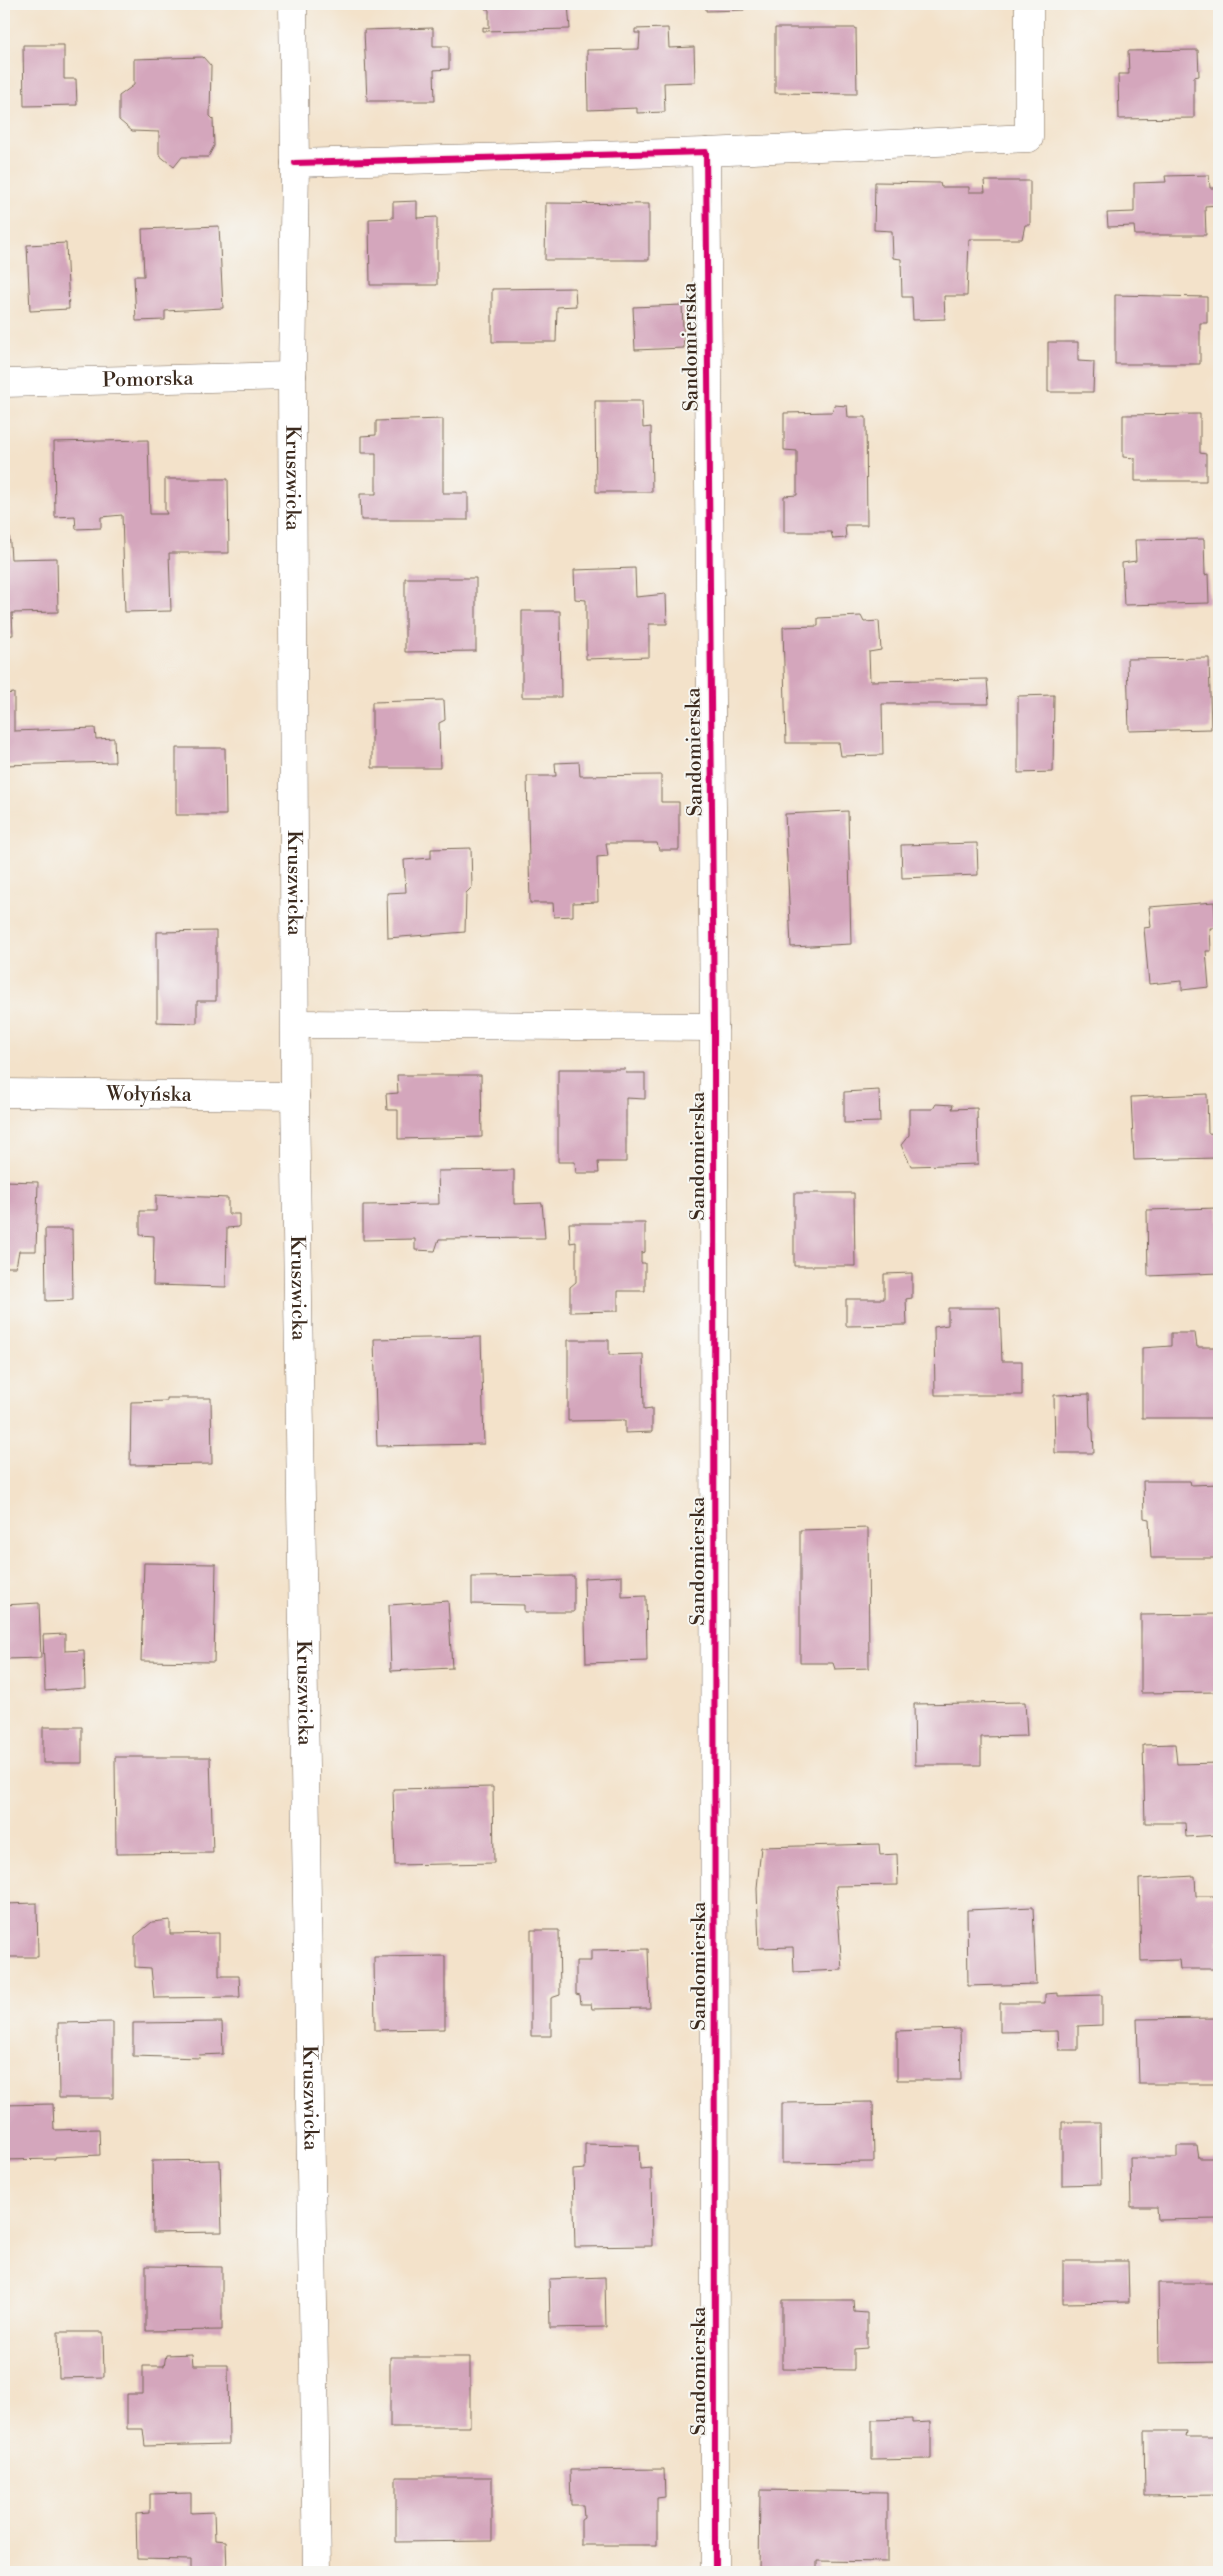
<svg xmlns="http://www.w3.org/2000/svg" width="1223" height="2576" font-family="'Libre Bodoni',serif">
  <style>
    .building { fill: #d4a6bc }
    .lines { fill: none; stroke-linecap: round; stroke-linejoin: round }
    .street-casing { stroke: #7b6a5a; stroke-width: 29 }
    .street { stroke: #fff; stroke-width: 28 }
    .cycleway-casing { stroke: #f6f6f2; stroke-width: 9 }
    .cycleway { stroke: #d6006c; stroke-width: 6 }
    .labels { text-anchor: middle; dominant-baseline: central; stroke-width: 4; stroke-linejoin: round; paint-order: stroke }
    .street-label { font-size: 20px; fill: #3b2a1e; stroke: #f6f6f2 }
  </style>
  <rect width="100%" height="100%" fill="#f6f6f2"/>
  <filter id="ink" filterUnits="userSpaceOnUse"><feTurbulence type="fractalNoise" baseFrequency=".02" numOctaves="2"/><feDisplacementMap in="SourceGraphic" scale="10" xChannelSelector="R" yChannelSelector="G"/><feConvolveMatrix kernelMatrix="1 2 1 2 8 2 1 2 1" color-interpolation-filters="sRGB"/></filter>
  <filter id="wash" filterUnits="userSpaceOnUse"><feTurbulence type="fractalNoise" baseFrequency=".0096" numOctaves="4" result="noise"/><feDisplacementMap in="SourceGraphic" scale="20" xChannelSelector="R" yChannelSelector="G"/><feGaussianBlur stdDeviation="1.12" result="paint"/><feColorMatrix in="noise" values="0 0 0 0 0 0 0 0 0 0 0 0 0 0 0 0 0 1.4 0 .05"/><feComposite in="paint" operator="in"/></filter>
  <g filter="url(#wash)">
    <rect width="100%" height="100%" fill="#f3e2ca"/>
    <g id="blocks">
      <!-- building -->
      <path class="building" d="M485,4H568L570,29L483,31V27L489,28V9H485Z
        M706,4H744V10L706,11Z
        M433,28V46H449V69L434,70L435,101H367L364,30Z
        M668,28L669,48L694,47L695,82L664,83L665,112L637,113V108L588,110L587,50L639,49L640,33H635V29Z
        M775,28H856L857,94L775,93Z
        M23,45H64V79H76L77,105L24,106Z
        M1198,50L1199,76L1194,77V118L1119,119L1118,74H1129L1128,51Z
        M203,57L211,66L210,116L213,119L214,146L208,157H182L174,167L159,155V132L132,131L119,120V96L134,85V59Z
        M1209,175L1210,188H1219V205L1205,206L1206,235H1135L1134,226L1108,227L1107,213L1134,212V183L1166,182L1165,176Z
        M984,181H1030V225H1025L1022,239H969L967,296H944L945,319L913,320L912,297H902L901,259L893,258L892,231L874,230L875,182L940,183L941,187H969V192H985Z
        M417,201V218L437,217V285H370L369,219L393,218V202Z
        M546,203L649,204V260H545Z
        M219,226L223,308L165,311V320L136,321L134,276H144L142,229Z
        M66,243L69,309L30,311L27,245Z
        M575,288L576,306L557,307L556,342H492V289Z
        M1115,295L1207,297V323H1200V364H1115Z
        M682,305L684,348L635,350L633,307Z
        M1048,342H1078V361L1094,362L1093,392H1048Z
        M595,401H642L643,428L651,427L652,492H596Z
        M834,405L847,406L848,417H866L867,525H845L846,538L833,539L831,532H784V496L797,495V451L784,450V413L832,412Z
        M1200,414V453L1206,454V481H1135V458L1123,457V415Z
        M443,419V493H468V520H361L360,494H376V453H361V436L376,435V421Z
        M148,440L150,514H167L165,510V479H228L229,553H169L171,611L125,612L122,515L101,517V528L76,529L75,516L55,517L54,442Z
        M9,529L11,559L57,558L58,612L12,613L13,635L4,636V530Z
        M1204,539L1205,575L1208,574L1209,603L1124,605L1122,563L1136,561L1135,540Z
        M635,568L636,597L666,594L667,624H649V657L586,659V600L575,599L574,570Z
        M405,578H476V651L405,652Z
        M522,611H560L561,697H522Z
        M861,616L864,622L879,621L881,650L869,652L870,681L987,679L989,704H882L883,755L841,756L839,743H786L783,627L818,626V618Z
        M1209,658L1211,729L1129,731L1127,659Z
        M14,693V731L95,728L96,739L114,738L115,762L4,765V694Z
        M1054,695L1053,772L1018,773V696Z
        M444,700L445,720L439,723L440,768H372V702Z
        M176,748H225L226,815H176Z
        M579,762L580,776L661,775V802H679V850H659L657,843H606L608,856L597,857L598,902L573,903V916L554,917L553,903H530L527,776H556L555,763Z
        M848,811L851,944L791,947L785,814Z
        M977,843L978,875L902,878L901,845Z
        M471,848L472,887L466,893L465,932L388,938L387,893L406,892L404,860L431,858V849Z
        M1214,902L1216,928H1210L1211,951H1206L1209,987L1182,990V981L1149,984L1144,928L1151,927L1149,907Z
        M216,931V1001H197V1023L157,1022V932Z
        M558,1069H625L626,1073H645V1099L626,1098V1162H598L599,1173H576L575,1162H558Z
        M397,1075H481L482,1137L398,1139V1110H387L386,1094L398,1093Z
        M879,1090L880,1122L844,1123V1092Z
        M1207,1094L1208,1133L1218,1134V1158L1134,1160L1131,1097Z
        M936,1104L953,1105L952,1109L977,1108L978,1164L911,1166L901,1145L909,1135V1109H933Z
        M514,1170V1204L542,1203L545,1238L439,1239L435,1251L415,1250V1239L363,1240V1205L439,1204L438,1171Z
        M4,1181L38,1182L36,1251H19L16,1267H4Z
        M794,1193H854L855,1266H794Z
        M156,1195L228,1198V1214H239V1227L227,1228L226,1287L153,1285L154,1236L140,1235V1211H156Z
        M1218,1208L1219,1273L1148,1276L1147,1210Z
        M569,1223H645V1252L641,1253V1263H645V1291H618V1311L570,1312V1287L576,1282V1242L570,1243Z
        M45,1229H72L73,1300L46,1301Z
        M912,1273V1298L906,1299L907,1325L846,1326V1299H884V1274Z
        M948,1308H1000L1002,1361H1022V1395H935L934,1327L948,1325Z
        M1171,1333H1195L1197,1347H1218V1418H1142V1348L1171,1346Z
        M481,1337L484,1444L377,1446L374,1339Z
        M568,1340H609V1355L643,1354L644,1409L652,1408V1432L625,1433V1420L568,1421Z
        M1089,1394L1090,1427L1093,1431L1094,1453H1055L1054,1395Z
        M167,1398H211L212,1464L130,1465L131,1402L167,1401Z
        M1143,1481H1190L1191,1485L1219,1484V1558H1151L1149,1519L1144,1518Z
        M868,1528L869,1668L835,1669L833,1663H800V1530Z
        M144,1563L216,1564L214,1662L141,1661Z
        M574,1576V1612H524V1605L472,1604V1577Z
        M622,1576V1597L646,1596L647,1661L586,1663L584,1578Z
        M448,1601L452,1668L391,1671L389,1605Z
        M39,1603L41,1658L6,1659L4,1605Z
        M1218,1614L1219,1692L1141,1693V1615Z
        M65,1634V1651L84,1650L85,1688L45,1691L43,1635Z
        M1025,1702L1027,1736L981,1737V1765H915L914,1704Z
        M43,1727H82V1763H43Z
        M1175,1744L1177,1764L1219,1763V1835L1186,1837L1185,1823H1145L1143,1745Z
        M115,1757H210L213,1853L116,1854Z
        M493,1787L494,1863L395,1865L393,1789Z
        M879,1844L880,1855L897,1854L898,1885L836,1886L842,1970L794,1972L793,1947L759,1948L757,1888L761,1847Z
        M1195,1876L1196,1896H1219V1969H1180L1179,1960L1141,1961L1139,1879Z
        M37,1903L38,1957H4V1904Z
        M1033,1907L1036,1984L968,1986L967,1910Z
        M170,1920V1934L219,1933V1976H239L240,1997L154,1998L151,1968L135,1967V1936L152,1922Z
        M531,1930H559L560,1995L551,1998V2036H531Z
        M648,1949L650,2008L592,2009L591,2004H581L580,1995L576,1994V1961H591V1950Z
        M445,1956V2029L375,2030L374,1957Z
        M1058,1993V1996L1102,1995V2025L1078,2026V2050H1059L1058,2031L1000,2032V2003H1045V1994Z
        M1215,2018L1216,2084H1139L1137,2019Z
        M113,2022V2098H59L58,2023Z
        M222,2022L223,2054L199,2055L200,2058L133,2056V2023Z
        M960,2029L961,2080H897V2031Z
        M873,2102L874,2162L782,2163V2103Z
        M53,2104L54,2130L99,2129L100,2155L55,2157V2159L4,2160V2105Z
        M1062,2122H1100L1101,2184L1062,2185Z
        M585,2144L639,2145L640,2169L651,2168L652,2246L575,2247L573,2170L585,2169Z
        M1177,2146H1197L1199,2158H1217L1219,2219L1158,2220L1157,2207H1131L1130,2158H1177Z
        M220,2160L222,2232L153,2233L152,2161Z
        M1063,2261H1128L1129,2302L1063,2303Z
        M146,2266L222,2267V2330L146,2331Z
        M605,2277L606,2327L550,2328L549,2279Z
        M1158,2283H1219V2362L1159,2363Z
        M782,2300H853L854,2312L867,2313V2348L854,2349V2370L782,2369Z
        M58,2332H103L104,2377L59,2378Z
        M192,2354L193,2365H228L229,2444L145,2446L143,2429H127V2394H143V2366H164L166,2355Z
        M390,2357H470V2427H390Z
        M912,2419V2423L931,2422V2459L872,2460V2420Z
        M1144,2431H1186L1185,2437H1219V2495L1145,2496Z
        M664,2469L665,2497L657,2498V2545H581V2520L584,2518L583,2505H571L570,2470Z
        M396,2477H492V2541L396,2542Z
        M760,2490L887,2492V2562L817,2561V2572H759Z
        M191,2493V2513L214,2512L215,2540L226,2541L227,2572H191V2560L137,2559L136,2514L150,2513V2494Z"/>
    </g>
  </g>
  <g filter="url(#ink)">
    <use href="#blocks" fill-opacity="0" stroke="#7b6a5a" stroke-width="1"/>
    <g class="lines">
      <!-- street casing -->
      <g class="street-casing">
        <g id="street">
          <path id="s1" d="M293,4L295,163L292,376L295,1096L317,2572"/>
          <path d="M706,152L1029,138V4"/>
          <path d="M295,163L706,152L714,1027L715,2572"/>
          <path id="s2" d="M4,383L292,376"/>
          <path d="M296,1024L714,1027"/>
          <path id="s3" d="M4,1093L295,1096"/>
        </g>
      </g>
      <!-- street -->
      <use href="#street" class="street"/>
      <!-- cycleway casing -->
      <g class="cycleway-casing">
        <path id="cycleway" d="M295,163L706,152L714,1027L715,2572"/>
      </g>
      <!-- cycleway -->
      <use href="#cycleway" class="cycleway"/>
    </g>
  </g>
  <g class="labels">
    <!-- street labels -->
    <g class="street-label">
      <text transform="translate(691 347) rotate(-91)">Sandomierska</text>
      <text stroke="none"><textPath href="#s2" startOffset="144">Pomorska</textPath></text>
      <text stroke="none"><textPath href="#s1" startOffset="474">Kruszwicka</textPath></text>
      <text transform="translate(695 752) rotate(-91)">Sandomierska</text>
      <text stroke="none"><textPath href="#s1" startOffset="879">Kruszwicka</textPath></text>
      <text stroke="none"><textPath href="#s3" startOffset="145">Wołyńska</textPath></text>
      <text transform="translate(698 1156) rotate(-90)">Sandomierska</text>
      <text stroke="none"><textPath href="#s1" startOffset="1284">Kruszwicka</textPath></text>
      <text transform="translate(698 1561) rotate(-90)">Sandomierska</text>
      <text stroke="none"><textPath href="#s1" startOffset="1689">Kruszwicka</textPath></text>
      <text transform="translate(699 1966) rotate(-90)">Sandomierska</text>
      <text stroke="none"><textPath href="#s1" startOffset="2094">Kruszwicka</textPath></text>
      <text transform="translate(699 2371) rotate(-90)">Sandomierska</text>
    </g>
  </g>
  <!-- margin -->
  <rect width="1223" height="2576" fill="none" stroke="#f6f6f2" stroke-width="20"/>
</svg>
